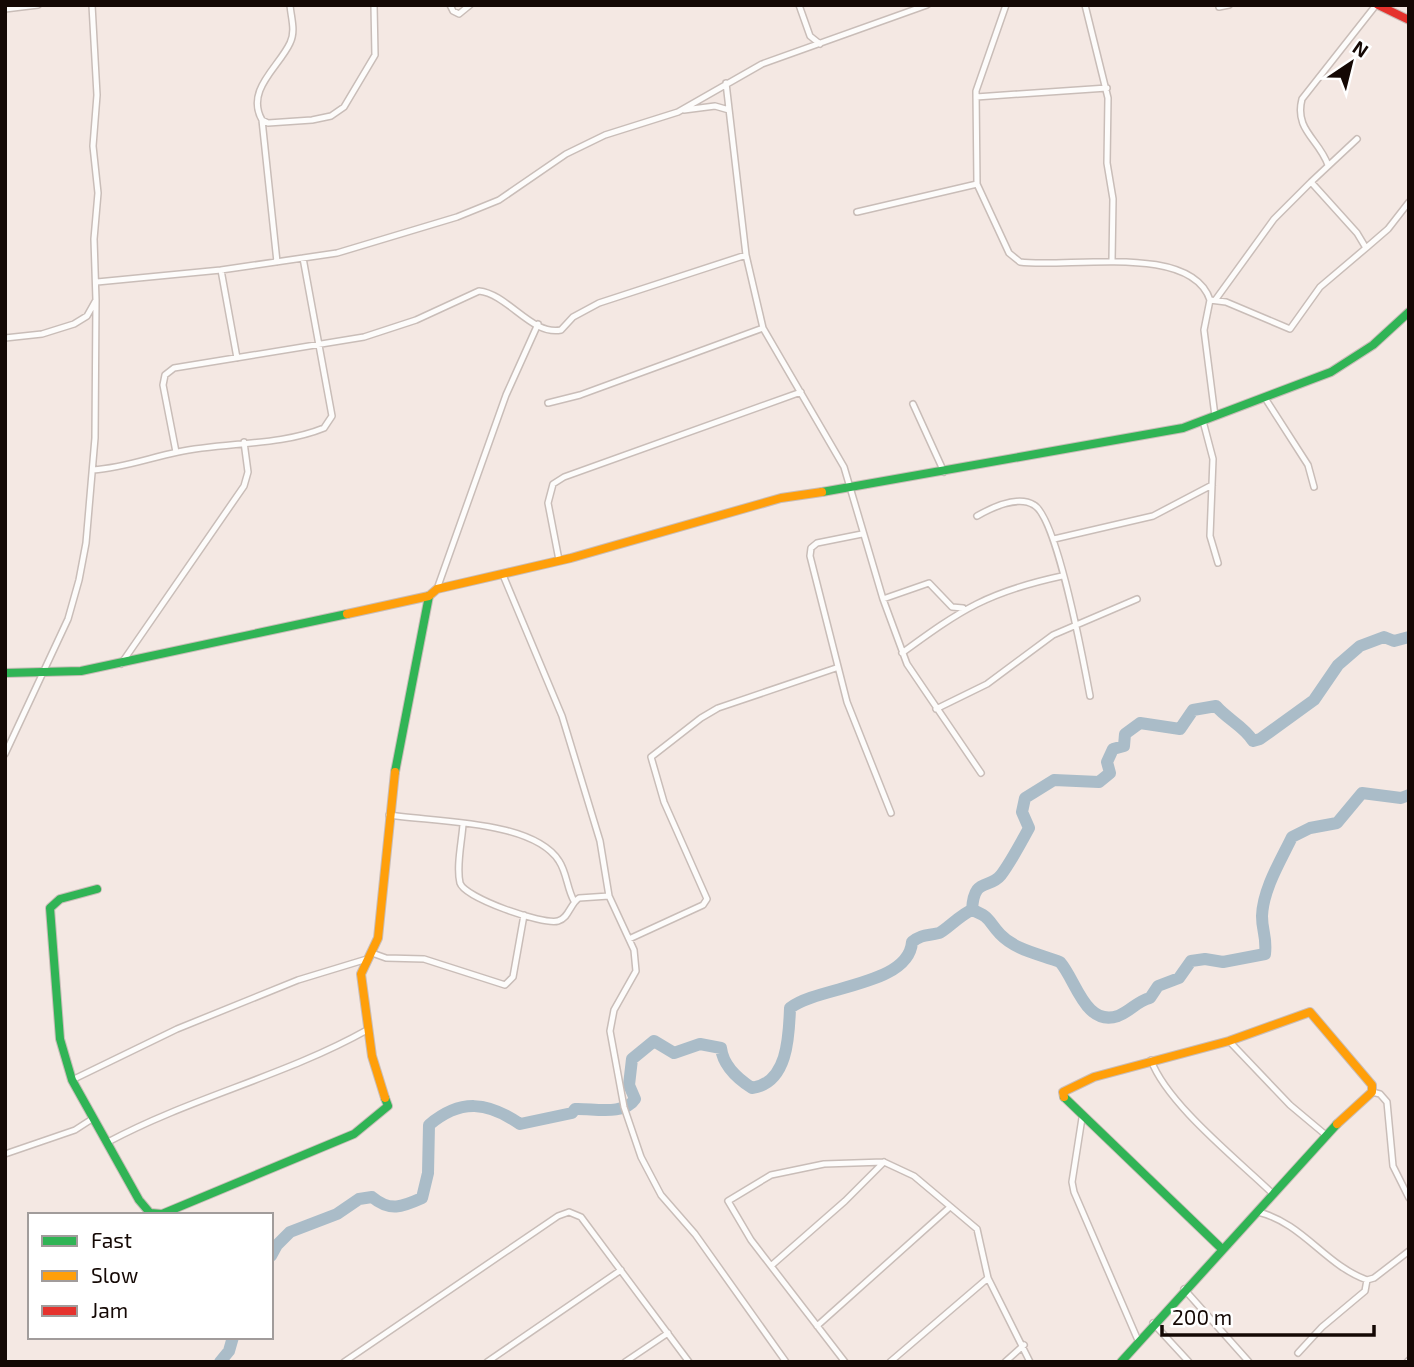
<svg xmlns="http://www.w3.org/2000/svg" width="1414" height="1367" font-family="'Exo 2',sans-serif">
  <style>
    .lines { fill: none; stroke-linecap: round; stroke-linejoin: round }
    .river { stroke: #aabcc8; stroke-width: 12 }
    .street-casing { stroke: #c9bdb8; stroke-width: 8 }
    .fast-casing { stroke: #c9bdb8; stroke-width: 10 }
    .slow-casing { stroke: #c9bdb8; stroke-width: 10 }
    .jam-casing { stroke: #c9bdb8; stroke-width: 10 }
    .street { stroke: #fdfcfb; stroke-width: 5 }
    .fast { stroke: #30b455; stroke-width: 8 }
    .slow { stroke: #ff9f0a; stroke-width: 8 }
    .jam { stroke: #e5322d; stroke-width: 8 }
  </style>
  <rect width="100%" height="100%" fill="#f4e8e3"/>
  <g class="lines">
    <!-- river -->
    <path class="river" d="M972,910C974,876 989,890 1001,875C1010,863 1022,841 1029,828L1022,812L1025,798L1054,780L1099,782L1110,773L1107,762L1113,749L1124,746L1125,734L1140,723L1180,729L1193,710L1216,706C1227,719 1245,727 1253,741L1260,739L1314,700L1338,665L1360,646L1384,637L1394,641L1409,637
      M271,1256L277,1245L290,1232L337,1214L359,1199L372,1197C390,1212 402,1207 422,1198L428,1173L429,1125C461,1098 488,1102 520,1124L572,1113L575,1109C593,1108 624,1116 635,1099L629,1085L632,1059L654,1041L674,1053L700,1044L721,1048C723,1065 738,1079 752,1088C788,1083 789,1036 790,1008C818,986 909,986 912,942C922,934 927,936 939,933C945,931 961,914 972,910C991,917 987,920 1000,934C1015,950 1039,954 1060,962C1076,980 1085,1027 1118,1016C1131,1011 1137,1001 1150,998L1158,986L1179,978L1191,961L1205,959L1223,962L1265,954C1267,936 1262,932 1262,916C1263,889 1281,860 1292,837L1310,828L1337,823L1362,793L1401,798L1409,795
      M220,1362L229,1351L233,1337"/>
    <!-- street casing -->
    <g class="street-casing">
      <path id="street" d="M290,5C291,18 296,31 290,43C279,67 245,90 262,120L268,123L312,120L331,116L344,107L375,55L374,5
        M450,5L453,11L459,14L470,5
        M799,5L810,36L820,44
        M1006,5L976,91L977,184L1009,253L1020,262C1064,269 1191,242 1210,300L1204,330L1215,416
        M1085,5L1108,98L1107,163L1113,199L1112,261
        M1219,7L1229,5
        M5,9L38,5
        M726,83L746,255L763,328L844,467L883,599L907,664L981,773
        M976,97L1107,88
        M684,110L715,106L729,110
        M262,120L277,262
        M1328,165C1319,139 1294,130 1302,99L1376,5
        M1311,182L1357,139
        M857,212L977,184
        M1366,248L1388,229L1409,202
        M221,270L237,358
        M97,282L221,270L337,253L457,217L499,200L566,154L605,135L678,112L762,64L927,5
        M1210,300L1226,302L1290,329L1320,287L1366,248L1357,233L1311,182L1274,219L1216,299
        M5,338L42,334L74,324L87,316L96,300L94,239L98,193L93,146L97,95L92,5
        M1265,398L1308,465L1314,487
        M548,403L580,395L763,328
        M913,404L944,472
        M1203,421L1213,459L1210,536L1218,563
        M176,452L163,385L165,375L174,368L364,337L416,320L479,291C508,294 532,336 561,330L573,317L599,303L746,255
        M93,470C123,468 149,458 178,452C225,442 280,446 324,428L332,416L303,258
        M977,516C991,508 1018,495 1034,505C1057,518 1084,664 1090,696
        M862,534L817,543L811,548L810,556L847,702L891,813
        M1054,539L1153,516L1212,485
        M559,560L548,503L553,484L564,477L801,392
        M503,575L562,716L600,841L609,896L634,950L636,971L614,1010L610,1031L624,1107L641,1157L661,1195L695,1234L786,1362
        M437,589L506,395L538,324
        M883,599L929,583L952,607L963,608
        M902,653C962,609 988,592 1062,576
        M121,664L244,486L248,472L244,442
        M936,709L987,684L1053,635L1137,599
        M5,754L68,619L79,580L86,543L95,438L96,300
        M389,815C433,822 533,820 559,861C567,873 567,889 574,901
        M463,824C462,841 456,866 460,883C465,898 542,925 558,921C569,918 570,904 579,898L609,896
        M629,939L703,905L707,899L664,802L651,757L701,718L718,708L836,668
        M372,953L386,958L424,959L505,985L513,977L524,915
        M1229,1041L1290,1105L1327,1136
        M1151,1060C1167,1104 1238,1160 1273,1194
        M72,1080L177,1029L298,980L367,959
        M1372,1092L1380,1094L1387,1102L1393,1166L1409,1198
        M1082,1118L1072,1182L1074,1192L1137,1338
        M108,1142C192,1097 285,1076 367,1030
        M5,1154L75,1130L92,1119
        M1258,1212C1303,1223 1325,1265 1367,1280L1374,1278L1409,1251
        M772,1265L845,1201L884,1162
        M1184,1289L1249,1362
        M1153,1323L1189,1362
        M817,1326L950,1207
        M1298,1353L1322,1327L1365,1291L1367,1280
        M344,1362L558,1216L569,1212L581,1217L689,1362
        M487,1362L621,1270
        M625,1362L668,1333
        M845,1362L751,1240L728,1201L771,1175L824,1164L884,1162L914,1176L977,1229L988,1278L1030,1362
        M890,1362L988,1278
        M1005,1362L1024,1345
        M1407,1362L1409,1360"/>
    </g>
    <!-- fast casing -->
    <g class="fast-casing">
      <path id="fast" d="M822,492L1183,428L1331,372L1373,345L1409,312
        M5,673L81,671L347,614
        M395,772L429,596
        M97,889L60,899L50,908L60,1039L72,1080L139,1200L150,1213L162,1214L354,1134L388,1106L385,1098
        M1064,1097L1222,1249
        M1121,1362L1337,1124"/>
    </g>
    <!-- slow casing -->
    <g class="slow-casing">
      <path id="slow" d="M347,614L429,596L437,589L571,558L781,498L822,492
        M1064,1097L1063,1092L1094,1077L1229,1041L1310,1012L1372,1085V1092L1337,1124
        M385,1098L372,1056L361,974L378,938L395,772"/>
    </g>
    <!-- jam casing -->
    <g class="jam-casing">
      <path id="jam" d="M1378,5L1409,20"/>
    </g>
    <!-- street -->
    <use href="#street" class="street"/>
    <!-- fast -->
    <use href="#fast" class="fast"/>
    <!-- slow -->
    <use href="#slow" class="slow"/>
    <!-- jam -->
    <use href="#jam" class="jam"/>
  </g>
  <!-- border -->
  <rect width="1414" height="1367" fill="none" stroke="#140804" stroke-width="14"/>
  <!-- legend -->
  <rect x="28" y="1213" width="245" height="126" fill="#ffffff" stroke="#a19c9b" stroke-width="2"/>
  <rect x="42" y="1236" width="35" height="10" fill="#30b455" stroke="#a19c9b" stroke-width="2"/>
  <text x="91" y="1248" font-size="21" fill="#140804">Fast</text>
  <rect x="42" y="1271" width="35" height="10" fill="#ff9f0a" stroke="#a19c9b" stroke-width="2"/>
  <text x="91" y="1283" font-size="21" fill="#140804">Slow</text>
  <rect x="42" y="1306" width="35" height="10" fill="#e5322d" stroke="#a19c9b" stroke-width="2"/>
  <text x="91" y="1318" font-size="21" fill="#140804">Jam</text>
  <!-- north arrow -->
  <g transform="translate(1351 63) rotate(35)" stroke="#ffffff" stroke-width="5" paint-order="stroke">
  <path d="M0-5L12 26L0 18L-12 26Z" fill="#140804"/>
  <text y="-10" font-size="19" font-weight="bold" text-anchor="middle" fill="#140804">N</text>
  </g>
  <!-- scale -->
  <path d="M1162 1325v10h212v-10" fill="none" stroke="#140804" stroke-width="3.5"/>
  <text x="1172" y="1325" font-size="21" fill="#140804" stroke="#ffffff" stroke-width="5" paint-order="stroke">200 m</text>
</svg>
